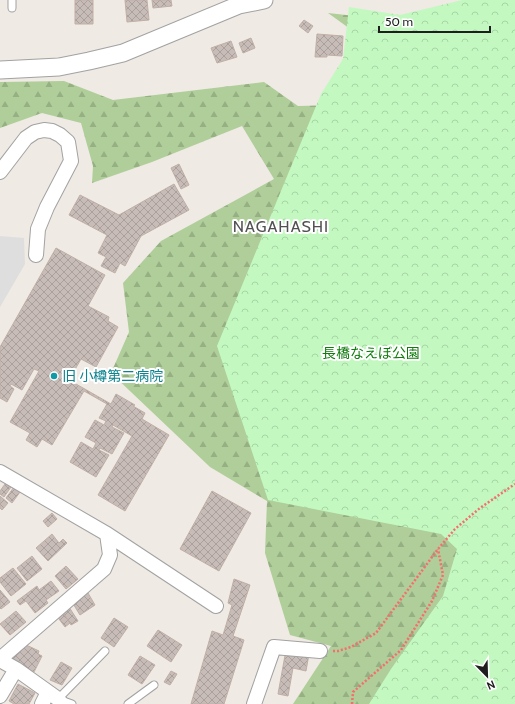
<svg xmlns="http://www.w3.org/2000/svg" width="515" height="704" font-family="Cabin,'Noto Sans JP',sans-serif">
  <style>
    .forest { fill: url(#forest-firs) }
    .park { fill: url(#park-crowns) }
    .parking { fill: #dedede }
    .building { fill: url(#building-cross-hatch); stroke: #c1afa6 }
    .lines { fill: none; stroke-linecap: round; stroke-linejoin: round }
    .service-casing { stroke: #a2a2a2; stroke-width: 9 }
    .minor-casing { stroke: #a2a2a2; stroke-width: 16 }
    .tertiary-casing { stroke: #a2a2a2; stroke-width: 19 }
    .path { stroke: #f96b6c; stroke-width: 2.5; stroke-dasharray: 2 2; stroke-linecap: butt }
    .service { stroke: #fff; stroke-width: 7 }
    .minor { stroke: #fff; stroke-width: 14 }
    .tertiary { stroke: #fff; stroke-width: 17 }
    .culture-dot { fill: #0f9aa8; stroke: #fff; stroke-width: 1.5 }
    .labels { text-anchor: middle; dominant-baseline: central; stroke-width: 4; stroke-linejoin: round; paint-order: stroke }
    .park-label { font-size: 14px; fill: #0f7c0c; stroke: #fff }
    .culture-label { font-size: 14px; fill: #0d838f; stroke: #fff; text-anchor: start }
    .quarter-label { font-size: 16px; letter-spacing: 1px; fill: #515151; stroke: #fff }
  </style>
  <defs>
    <pattern id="forest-firs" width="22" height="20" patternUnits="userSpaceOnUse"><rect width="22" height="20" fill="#afce99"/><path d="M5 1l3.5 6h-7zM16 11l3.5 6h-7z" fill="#96b083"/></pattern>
    <pattern id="park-crowns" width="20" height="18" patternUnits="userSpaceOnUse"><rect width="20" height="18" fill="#c3f9c1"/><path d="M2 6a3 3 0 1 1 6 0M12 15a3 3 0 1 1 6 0" fill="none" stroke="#a7d5a5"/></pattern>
    <pattern id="building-cross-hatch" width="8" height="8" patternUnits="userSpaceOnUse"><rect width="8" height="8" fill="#c7bcb7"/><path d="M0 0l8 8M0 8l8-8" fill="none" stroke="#aaa19d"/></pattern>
  </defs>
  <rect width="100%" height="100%" fill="#efeae4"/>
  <!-- forest -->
  <path class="forest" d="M515,0V704H293L331,646L290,635L265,553L267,501L210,467L111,373L129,332L123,283L161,241L274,179L242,126L152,162L92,183L93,166L81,123L42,113L0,128V82L64,81L113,100L264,82L298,106L337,105L378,49L328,13L418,23Z"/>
  <!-- park -->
  <path class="park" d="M462,0H515V704H369L391,669L443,596L457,549L441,534L268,500L217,346L321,94L343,59L349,7L400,15Z"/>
  <!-- parking -->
  <path class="parking" d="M0,236L24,238L25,264L0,307Z"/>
  <!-- building -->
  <path class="building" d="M75,0H93V24H75Z
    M125,0H147L149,20L127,22Z
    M152,0H171L172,6L153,8Z
    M304,20L313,26L308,33L299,26Z
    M317,34L343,36L342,56L327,55V57H315Z
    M251,38L255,48L243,53L239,43Z
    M231,41L237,57L217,63L211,48Z
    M179,164L189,185L181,189L171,168Z
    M174,184L189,210L141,236L125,266L120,263L115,273L101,266L106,257L98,253L107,235L69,215L80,195L119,215Z
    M56,248L105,275L88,306L109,317L108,321L118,327L96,367L81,359L69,380L111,404L116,394L135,405L133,406L145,413L142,419L169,435L125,511L98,495L132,436L113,425L112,427L124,433L112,454L100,448L99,450L109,455L96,477L70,462L81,442L93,449L96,443L85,437L95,420L104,425L106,421L99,418L107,404L84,391L52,445L42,439L37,447L26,440L30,433L10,422L39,371L34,369L22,390L11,384L10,386L14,389L7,402L0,398V347Z
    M5,484L11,487L4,497L0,494V491Z
    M14,487L20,492L12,503L6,498Z
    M212,491L251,513L219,571L180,549Z
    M0,496L8,503L2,510L0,508Z
    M52,513L57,519L48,527L43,521Z
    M52,534L59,543L63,539L67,543L48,561L36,548Z
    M32,556L42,569L27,581L17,568Z
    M66,566L78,579L66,589L55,576Z
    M13,568L26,584L11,596L0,582V578Z
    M234,579L250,585L233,636L244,640L224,704H191L212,631L223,635L232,605L228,603Z
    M51,581L59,591L46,600L48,603L35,613L26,601L20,605L17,601L37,586L39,590Z
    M0,590L10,602L1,609L0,608Z
    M88,593L95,605L80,615L72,602Z
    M69,607L78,621L71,625L62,611Z
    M16,611L26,622L10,635L0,624Z
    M62,611L70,623L65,627L56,615Z
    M114,618L128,627L114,647L101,638Z
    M158,630L182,645L171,662L147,646Z
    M22,643L39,651L38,654L42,656L34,672L9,659Z
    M286,650L309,654L306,671L293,668L288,696L278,694Z
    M140,656L155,665L142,684L128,675Z
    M61,662L72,668L62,685L50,680Z
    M171,671L177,674L170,685L164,682Z
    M18,684L35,693L29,704H14L9,701Z"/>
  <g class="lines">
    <!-- service casing -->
    <g class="service-casing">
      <path id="service" d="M12,8V0
        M72,704L58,699L105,651
        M128,704L154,685"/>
    </g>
    <!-- minor casing -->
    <g class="minor-casing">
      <path id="minor" d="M0,172L26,138L35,132L44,130L52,131L60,135L68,142L71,161L47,207L38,229L36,255
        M0,472L107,534L216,606
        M0,659L104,569L110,555L107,534
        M0,660L16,669L58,699L62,704
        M0,696L16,669
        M42,704L48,692
        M254,704L274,647L320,651"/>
    </g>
    <!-- tertiary casing -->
    <g class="tertiary-casing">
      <path id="tertiary" d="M0,70L59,67L89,61L123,53L239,5L264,0"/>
    </g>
    <!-- path -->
    <path class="path" d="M333,651H338L351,647L376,633L438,549L455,529L480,508L515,484
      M352,704L353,692L401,650L432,601L443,575L438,549"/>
    <!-- service -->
    <use href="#service" class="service"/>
    <!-- minor -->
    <use href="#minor" class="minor"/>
    <!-- tertiary -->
    <use href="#tertiary" class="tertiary"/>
  </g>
  <!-- markers -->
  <circle class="culture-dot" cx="54" cy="376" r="4"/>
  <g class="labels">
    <!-- park labels -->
    <g class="park-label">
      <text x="371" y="353">長橋なえぼ公園</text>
    </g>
    <!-- culture labels -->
    <g class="culture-label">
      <text x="62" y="376">旧 小樽第二病院</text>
    </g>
    <!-- quarter labels -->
    <g class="quarter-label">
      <text x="281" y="226">NAGAHASHI</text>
    </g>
  </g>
  <!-- north arrow -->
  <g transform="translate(487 676) rotate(157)" stroke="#ffffff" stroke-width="3" paint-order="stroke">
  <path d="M0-3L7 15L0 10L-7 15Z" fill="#1e1e1e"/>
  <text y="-6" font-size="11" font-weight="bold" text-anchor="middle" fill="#1e1e1e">N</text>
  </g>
  <!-- scale -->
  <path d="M379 26v6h111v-6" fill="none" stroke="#1e1e1e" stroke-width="2"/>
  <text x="385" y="26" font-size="12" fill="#1e1e1e" stroke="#ffffff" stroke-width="3" paint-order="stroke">50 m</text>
</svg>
